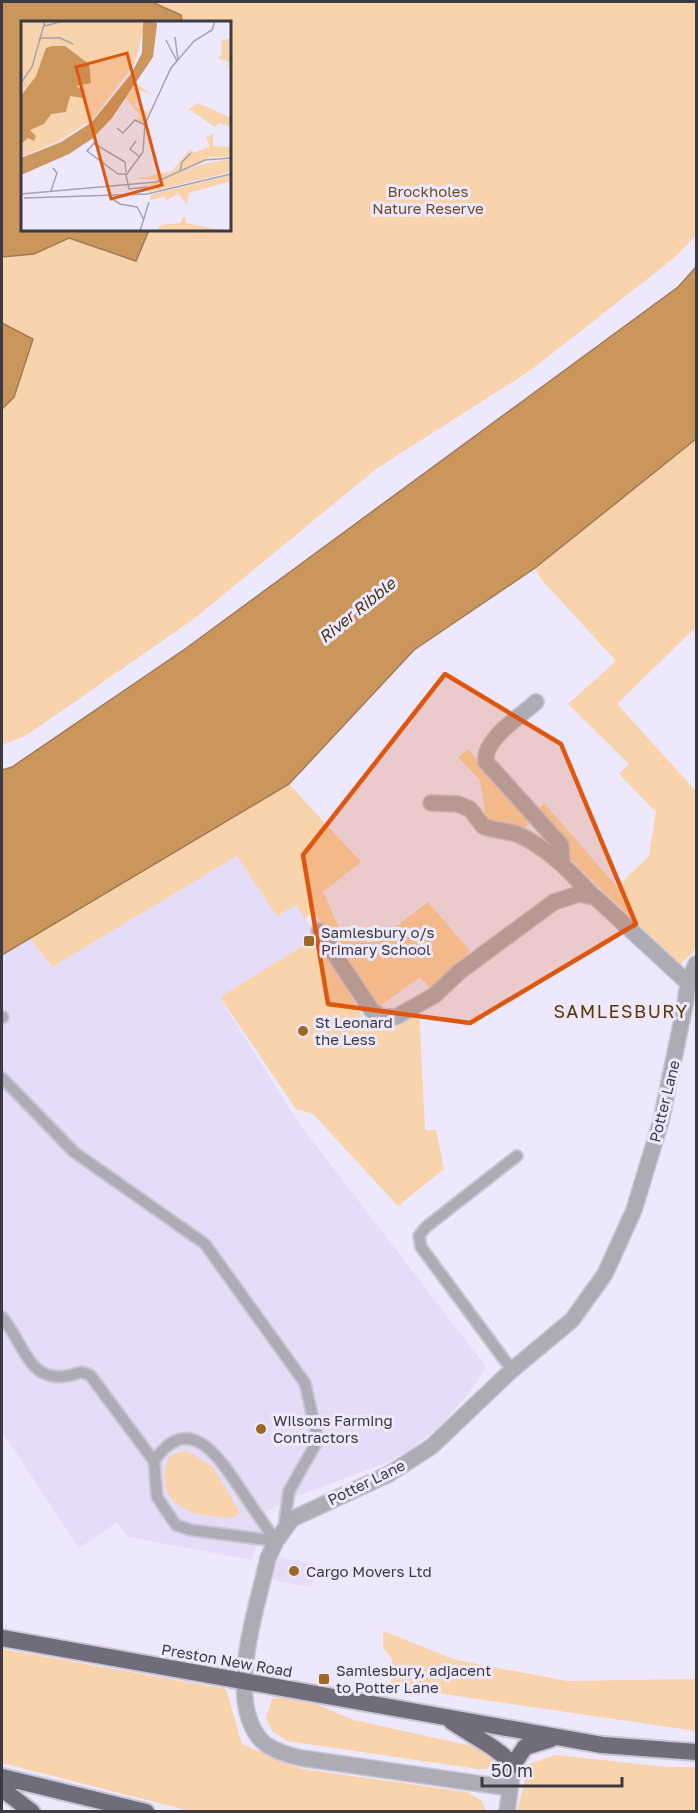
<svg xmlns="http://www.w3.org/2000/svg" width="698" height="1813" font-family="'Golos Text',sans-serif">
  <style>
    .built { fill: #e5ddf7 }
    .green { fill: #f9d3ab; fill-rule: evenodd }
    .water { fill: #cb965b; stroke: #a07a54; stroke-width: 1.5 }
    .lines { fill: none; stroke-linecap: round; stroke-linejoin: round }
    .service-casing { stroke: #cac5d6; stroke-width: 14 }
    .minor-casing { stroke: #cac5d6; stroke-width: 18 }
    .tertiary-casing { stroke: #cac5d6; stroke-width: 18 }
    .trunk-casing { stroke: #cac5d6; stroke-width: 20 }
    .service { stroke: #adabb3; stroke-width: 10 }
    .minor { stroke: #adabb3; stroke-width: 15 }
    .tertiary { stroke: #adabb3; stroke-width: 15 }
    .trunk { stroke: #706c7a; stroke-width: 16 }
    .marked { fill: #df570f; fill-opacity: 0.2; stroke: #df570f; stroke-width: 4.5; stroke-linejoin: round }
    .poi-dot { fill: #9e6822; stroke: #ede8fb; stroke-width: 2 }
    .labels { text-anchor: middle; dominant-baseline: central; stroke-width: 6; stroke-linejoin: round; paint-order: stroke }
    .park-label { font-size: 15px; fill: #704c20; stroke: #ede8fb }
    .poi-label { font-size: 15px; fill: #3c3a42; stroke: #ede8fb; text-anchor: start }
    .street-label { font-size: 15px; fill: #3c3a42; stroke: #ede8fb }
    .water-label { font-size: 16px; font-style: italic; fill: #483218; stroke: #ede8fb }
    .quarter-label { font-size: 18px; letter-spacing: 1.5px; fill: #5c3702; stroke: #ede8fb }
    .inset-road { fill: none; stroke: #a6a2b1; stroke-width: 1.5 }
    .view { fill: #df570f; fill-opacity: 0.15; stroke: #df570f; stroke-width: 3 }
    .inset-edge { fill: none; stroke: #3c3a42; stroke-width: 3 }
  </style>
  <rect width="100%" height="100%" fill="#ede8fb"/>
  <!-- built -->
  <path class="built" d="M237,856L277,916L296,905L317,937L220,998L298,1122L486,1367L469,1393L441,1425L408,1452L378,1466L297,1496L266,1512L252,1560L129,1537L116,1523L79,1548L2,1431V955L30,938L52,967Z
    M279,1557L317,1565L312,1587L271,1580Z"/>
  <!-- green -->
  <path class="green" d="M2,2H696V235L674,258L531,370L376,469L195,618L27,735L2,745ZM22,22H230V230H22Z
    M696,439V627L617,704L696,791V949L680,965L571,860L570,843L539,809L544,803L617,887L649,856L656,812L619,774L629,764L568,704L616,661L541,579L535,568Z
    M468,749L529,823L524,829L486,819L480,780L458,757Z
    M289,784L361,862L323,892L345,941L376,942L428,902L470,951L432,990L420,977L379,1007L314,912L305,918L296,905L277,916L237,856L52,967L30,938Z
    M317,937L371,1031L419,1011L425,1130H436L444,1169L398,1206L313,1114L296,1109L220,997Z
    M187,1451L213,1467L240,1513C230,1520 222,1517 209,1516C174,1512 154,1490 170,1455Z
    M383,1631L456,1660L567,1681L696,1679V1731L430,1692L391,1683L392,1659L383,1647Z
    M2,1649L226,1689L242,1744L302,1769L467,1792L482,1801L486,1811H190L2,1763Z
    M282,1697L318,1705L354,1720L485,1749L492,1757V1765L486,1769H478L287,1741L272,1731L266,1718L272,1699Z
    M556,1755L666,1767H696V1811H517L529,1764Z"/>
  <!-- water -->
  <path class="water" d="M2,2H152L181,15L182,22H22V230H149L136,261L69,238L34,254L2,257Z
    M696,267V439L535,568L414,650L289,784L2,955V770L12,767L185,649L678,287Z
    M2,323L33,339L14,397L2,409Z"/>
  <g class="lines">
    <!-- service casing -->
    <g class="service-casing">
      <path id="service" d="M2,1018L3,1017
        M2,1078L74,1152L205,1244L305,1383L318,1440L289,1491L284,1527
        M2,1317C28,1349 30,1391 81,1372L90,1375L154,1461L157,1497L176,1525L191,1530L276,1541
        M512,1370L421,1247L419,1236L426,1227L517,1156
        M154,1461C188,1412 217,1454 239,1487C251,1505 263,1523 276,1541"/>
    </g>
    <!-- minor casing -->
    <g class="minor-casing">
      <path id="minor" d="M536,702C520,717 483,739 486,762L561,845L562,864
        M431,803L458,804L470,809L483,826C494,831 508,830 519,835C550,849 571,873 594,897
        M319,931L372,1011L382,1017H396L435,995L459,972L554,902L579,894L595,897L688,983
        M510,1788L301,1758C288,1755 273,1751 263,1742C223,1702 258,1606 268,1558L276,1541L292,1519L389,1474L431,1447L512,1370L572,1320L605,1274L634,1210L661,1121L685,1005L688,983L696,964"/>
    </g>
    <!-- tertiary casing -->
    <g class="tertiary-casing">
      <path id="tertiary" d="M507,1812L513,1765"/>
    </g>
    <!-- trunk casing -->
    <g class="trunk-casing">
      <path id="trunk" d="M2,1638L602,1745L696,1752
        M451,1721C472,1736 496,1746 513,1765L525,1747L551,1739
        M2,1777L146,1812
        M2,1789L32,1812"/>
    </g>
    <!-- service -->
    <use href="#service" class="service"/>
    <!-- minor -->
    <use href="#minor" class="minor"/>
    <!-- tertiary -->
    <use href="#tertiary" class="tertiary"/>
    <!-- trunk -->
    <use href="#trunk" class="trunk"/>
  </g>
  <!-- marked area -->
  <path class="marked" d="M445,674L561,744L636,924L470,1023L328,1004L303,855Z"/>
  <!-- markers -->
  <g class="poi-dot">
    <rect x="303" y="935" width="12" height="12" rx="3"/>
    <circle cx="303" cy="1031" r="6"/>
    <circle cx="261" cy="1429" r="6"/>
    <circle cx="294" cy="1571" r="6"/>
    <rect x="318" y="1673" width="12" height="12" rx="3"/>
  </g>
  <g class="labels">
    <!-- park labels -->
    <g class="park-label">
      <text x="428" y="191">Brockholes<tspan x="428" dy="17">Nature Reserve</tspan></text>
    </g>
    <!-- poi labels -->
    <g class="poi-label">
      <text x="321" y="932">Samlesbury o/s<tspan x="321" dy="17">Primary School</tspan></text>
      <text x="315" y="1022">St Leonard<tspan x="315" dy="17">the Less</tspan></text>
      <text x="273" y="1420">Wilsons Farming<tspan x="273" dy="17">Contractors</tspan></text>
      <text x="306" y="1571">Cargo Movers Ltd</text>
      <text x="336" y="1670">Samlesbury, adjacent<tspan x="336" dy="17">to Potter Lane</tspan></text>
    </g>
    <!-- street labels -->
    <g class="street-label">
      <text transform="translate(664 1101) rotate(-76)">Potter Lane</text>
      <text transform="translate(366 1482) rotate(-26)">Potter Lane</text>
      <text transform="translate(227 1660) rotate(10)">Preston New Road</text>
    </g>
    <!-- water labels -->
    <g class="water-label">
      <text transform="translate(357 610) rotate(-39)">River Ribble</text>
    </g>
    <!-- quarter labels -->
    <g class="quarter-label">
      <text x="621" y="1011">SAMLESBURY</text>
    </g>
  </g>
  <!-- overview -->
  <g transform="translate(21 21)">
    <rect width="210" height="210" fill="#ede8fb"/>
    <path d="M0,0H121L122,9L114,42L71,99L38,120L0,136ZM210,17V47L205,45L210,42L197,37L201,33L200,20ZM115,63L131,73L117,69L120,74L114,85L127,91L123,103L110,94L117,98L119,95L105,77ZM177,82L210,97V106L198,102L194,106L168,88ZM192,112V125L210,126V136H190L140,158H115L151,150L169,128L173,132L189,125L185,117ZM210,138V151L128,171V164L177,144ZM210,154V160L168,172L166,184L157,172L145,180L143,176L129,179V174ZM163,195L165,202L205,210H136L140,204L159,202Z" fill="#f9d3ab"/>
    <path d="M122,0H135L136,3L132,36L91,97L72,117L48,133L0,154V137L40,121L71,101L110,53L121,32ZM31,25H44L68,43L70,62L55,65L64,70L62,77L49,75L45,91L30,93L23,103L9,109L15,115L13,120L7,117L0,123V75L15,55L25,27Z" fill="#cb965b"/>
    <path class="inset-road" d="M23,5L43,0M154,16L157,39M18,17H39L52,23M145,19L156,40M0,62L11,46L24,0M96,107L102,112L114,99L124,104M75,120L66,130L97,153H105M115,120L109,128L119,136M72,122L104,141L105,151M159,151L161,141L170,132M127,166L108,168L105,154L122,131L124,103L150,47L173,20L191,9L194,0M30,170L36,152L32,147M0,173L135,161L184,139L210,137M88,176L99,183L116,186L123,199M3,177L126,173L210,153M119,210L128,181"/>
    <path class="view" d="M106,32L141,164L90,178L55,46Z"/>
    <rect width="210" height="210" class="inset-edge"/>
  </g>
  <!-- border -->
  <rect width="698" height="1813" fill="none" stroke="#3c3a42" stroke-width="6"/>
  <!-- scale -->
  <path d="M482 1777v9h140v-9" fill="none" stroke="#3c3a42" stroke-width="3"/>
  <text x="491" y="1777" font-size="18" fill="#3c3a42" stroke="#ede8fb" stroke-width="4.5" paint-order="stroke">50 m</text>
</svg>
